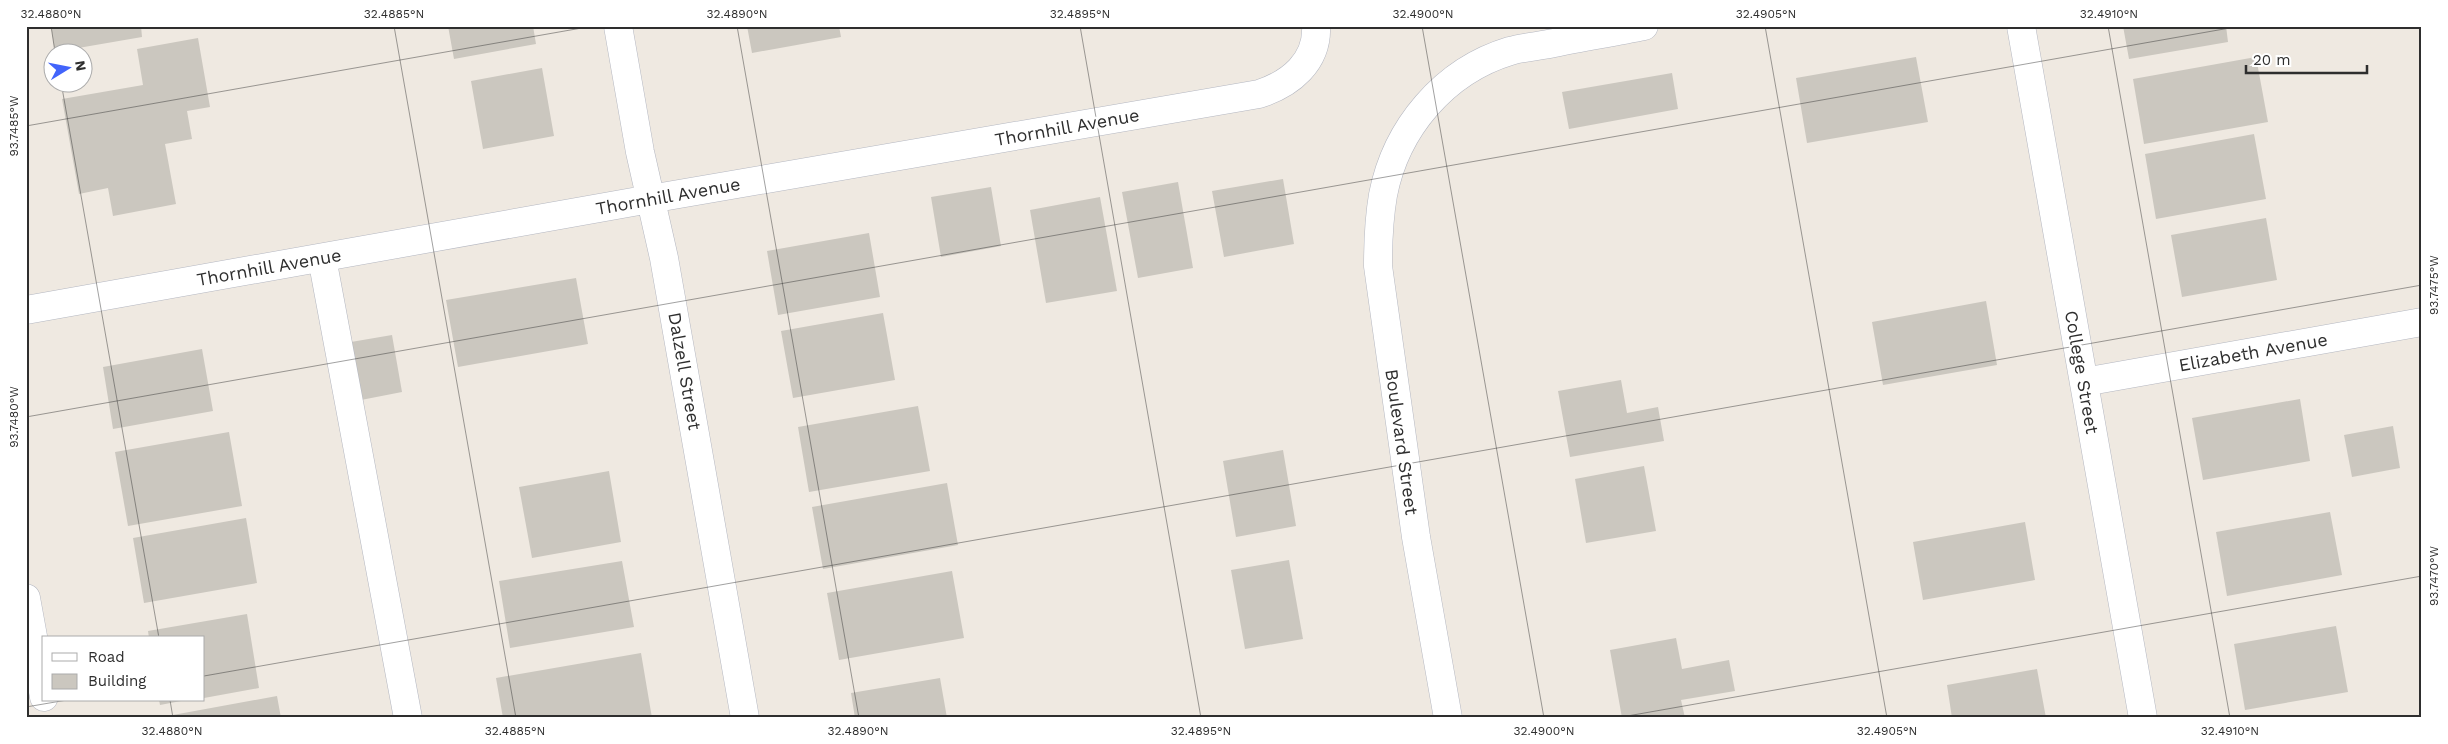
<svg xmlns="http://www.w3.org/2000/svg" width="2448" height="744" font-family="'Work Sans',sans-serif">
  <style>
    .building { fill: #cbc7bf }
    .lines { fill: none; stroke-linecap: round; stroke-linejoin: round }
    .minor-casing { stroke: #b4b7c1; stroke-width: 29 }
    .minor { stroke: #fff; stroke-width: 28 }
    .ticks { fill: none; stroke: #2e2e2e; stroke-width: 1; stroke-opacity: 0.45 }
    .labels { text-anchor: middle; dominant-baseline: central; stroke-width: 5; stroke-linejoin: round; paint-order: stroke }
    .street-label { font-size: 18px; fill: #2e2e2e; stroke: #fff }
    .neatline { fill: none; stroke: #2e2e2e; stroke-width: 2 }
    .ticks-label { font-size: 12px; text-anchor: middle; fill: #2e2e2e }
  </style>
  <rect width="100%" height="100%" fill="#efe9e1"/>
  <!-- building -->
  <path class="building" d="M51,26H141L142,37L55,52Z
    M448,26H533L536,44L454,59Z
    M747,26H839L841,37L752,53Z
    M2123,26H2226L2228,42L2129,59Z
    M198,38L210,107L187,111L192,139L165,144L176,204L113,216L108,188L79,194L62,99L143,85L137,49Z
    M1916,57L1928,122L1807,143L1796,78Z
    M2256,57L2268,122L2144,144L2133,79Z
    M542,68L554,136L483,149L471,81Z
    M1672,73L1678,109L1569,129L1562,92Z
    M2254,134L2266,199L2156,219L2145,154Z
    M1283,179L1294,244L1224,257L1212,191Z
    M1178,182L1193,268L1138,278L1122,192Z
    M991,187L1001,246L941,257L931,197Z
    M1100,197L1117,291L1046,303L1030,210Z
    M2266,218L2277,280L2182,297L2171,235Z
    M869,233L880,297L778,315L767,251Z
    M576,278L588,344L458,367L446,300Z
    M1986,301L1997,365L1883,385L1872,322Z
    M883,313L895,380L793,398L781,331Z
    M392,335L402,392L361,400L351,342Z
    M202,349L213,411L113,429L103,367Z
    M1621,380L1627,413L1658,407L1664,441L1570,457L1558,391Z
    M2300,399L2310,461L2203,480L2192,418Z
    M918,406L930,471L809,492L798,427Z
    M2393,426L2400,468L2352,477L2344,435Z
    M229,432L242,506L128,526L115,452Z
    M1283,450L1296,526L1236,537L1223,461Z
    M1644,466L1656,531L1586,543L1575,479Z
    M609,471L621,542L532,558L519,487Z
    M947,483L958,545L823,569L812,507Z
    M2330,512L2342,575L2227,596L2216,532Z
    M246,518L257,583L144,603L133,538Z
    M2025,522L2035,580L1923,600L1913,542Z
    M1289,560L1303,639L1245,649L1231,570Z
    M622,561L634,627L510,648L499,581Z
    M952,571L964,638L839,660L827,593Z
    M247,614L259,688L204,698V638H149L148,631Z
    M2336,626L2348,692L2245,710L2234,644Z
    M1676,638L1682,669L1729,660L1735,691L1681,700L1685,718H1622L1610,650Z
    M641,653L652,718H503L496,678Z
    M2037,669L2046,718H1952L1947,685Z
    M940,678L947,718H855L851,693Z
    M277,696L281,718H162V717Z
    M159,700H181V701L160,705Z"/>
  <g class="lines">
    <!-- minor casing -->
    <g class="minor-casing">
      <path id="minor" d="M618,26L640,152L664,258L745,718
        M2021,26L2143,718
        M322,258L408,718
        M26,310L650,199L1259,94C1290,84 1318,62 1316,26
        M2084,382L2422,322
        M26,598L44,697
        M1448,718L1416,537L1378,266C1378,242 1379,218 1383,195C1396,128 1444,71 1510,51C1524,47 1540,46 1554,43C1584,37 1614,32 1644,26"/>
    </g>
    <!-- minor -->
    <use href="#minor" class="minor"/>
  </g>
  <!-- ticks -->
  <path class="ticks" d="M51,26L55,52M394,26L516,718M737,26L859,718M1080,26L1201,718M1422,26L1544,718M1765,26L1887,718M2108,26L2230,718M61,82L159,638M26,126L593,26M26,417L2241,26M204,676L2422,285M170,700L173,718M26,707L67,700M1616,718L2422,576"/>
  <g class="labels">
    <!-- street labels -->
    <g class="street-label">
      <text transform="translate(1067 127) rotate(-10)">Thornhill Avenue</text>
      <text transform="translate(668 196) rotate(-10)">Thornhill Avenue</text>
      <text transform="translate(269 267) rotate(-10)">Thornhill Avenue</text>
      <text transform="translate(2253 352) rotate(-10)">Elizabeth Avenue</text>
      <text transform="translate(685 371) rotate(80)">Dalzell Street</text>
      <text transform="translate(2082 372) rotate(80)">College Street</text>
      <text transform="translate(1402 442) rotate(82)">Boulevard Street</text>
    </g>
  </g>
  <!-- border -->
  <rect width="2448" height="744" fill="none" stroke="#ffffff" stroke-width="55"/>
  <!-- legend -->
  <rect x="42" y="636" width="162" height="65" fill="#ffffff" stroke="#ababab"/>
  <rect x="52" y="653" width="25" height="8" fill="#ffffff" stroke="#ababab"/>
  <text x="88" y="662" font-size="15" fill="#2e2e2e">Road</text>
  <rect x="52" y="674" width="25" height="15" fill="#cbc7bf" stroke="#ababab"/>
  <text x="88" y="686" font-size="15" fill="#2e2e2e">Building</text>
  <!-- north arrow -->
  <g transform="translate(68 68) rotate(80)"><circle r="24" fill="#ffffff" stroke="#ababab"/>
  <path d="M0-4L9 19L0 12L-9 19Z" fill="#4264fb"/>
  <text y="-8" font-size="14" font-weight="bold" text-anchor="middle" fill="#2e2e2e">N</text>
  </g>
  <!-- scale -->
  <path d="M2246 65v8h121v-8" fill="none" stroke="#2e2e2e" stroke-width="2.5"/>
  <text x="2253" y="65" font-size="15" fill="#2e2e2e" stroke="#ffffff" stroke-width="4" paint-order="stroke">20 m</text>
  <rect x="28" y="28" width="2392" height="688" class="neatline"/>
  <g class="ticks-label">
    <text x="51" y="18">32.4880°N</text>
    <text x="394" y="18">32.4885°N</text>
    <text x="737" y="18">32.4890°N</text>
    <text x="1080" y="18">32.4895°N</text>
    <text x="1423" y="18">32.4900°N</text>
    <text x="1766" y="18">32.4905°N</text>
    <text x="2109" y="18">32.4910°N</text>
    <text transform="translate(14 126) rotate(-90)" y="4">93.7485°W</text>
    <text transform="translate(2434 285) rotate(-90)" y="4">93.7475°W</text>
    <text transform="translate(14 417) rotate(-90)" y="4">93.7480°W</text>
    <text transform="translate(2434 576) rotate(-90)" y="4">93.7470°W</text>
    <text x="172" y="735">32.4880°N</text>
    <text x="515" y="735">32.4885°N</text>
    <text x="858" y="735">32.4890°N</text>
    <text x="1201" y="735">32.4895°N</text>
    <text x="1544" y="735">32.4900°N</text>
    <text x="1887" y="735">32.4905°N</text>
    <text x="2230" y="735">32.4910°N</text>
  </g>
</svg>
